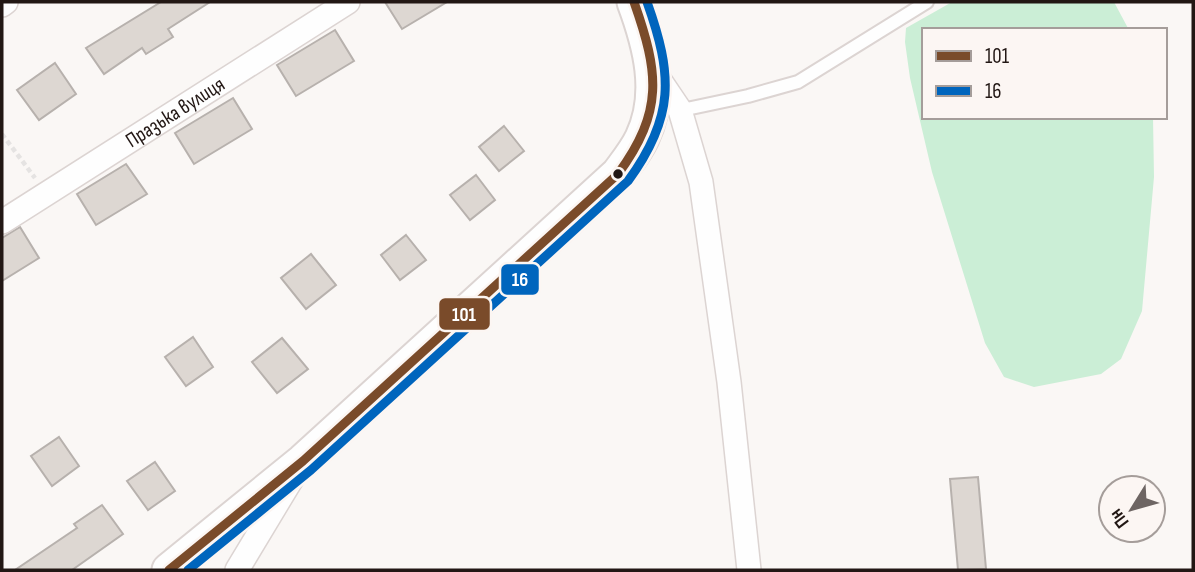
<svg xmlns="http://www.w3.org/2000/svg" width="1195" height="572" font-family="'Sofia Sans Condensed',sans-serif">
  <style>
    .green { fill: #cbeed6 }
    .building { fill: #ddd7d2; stroke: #b7b1ad; stroke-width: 2 }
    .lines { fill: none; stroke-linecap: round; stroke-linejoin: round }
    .lane-casing { stroke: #dcd4d2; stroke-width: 16 }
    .street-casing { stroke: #dcd4d2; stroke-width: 26 }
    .secondary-casing { stroke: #dcd4d2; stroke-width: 37 }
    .path { stroke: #e5e3e2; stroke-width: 4.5; stroke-dasharray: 5 3.5; stroke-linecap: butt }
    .lane { stroke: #fefefe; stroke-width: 12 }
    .street { stroke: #fefefe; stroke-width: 23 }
    .secondary { stroke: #fefefe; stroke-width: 33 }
    .bus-1-casing { stroke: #fcf6f3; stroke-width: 14 }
    .bus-2-casing { stroke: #fcf6f3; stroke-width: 14 }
    .bus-1 { stroke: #7a4b2a; stroke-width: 9 }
    .bus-2 { stroke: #0065bd; stroke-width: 9 }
    .bus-dot { fill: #221714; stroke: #fcf6f3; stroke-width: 2.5 }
    .labels { text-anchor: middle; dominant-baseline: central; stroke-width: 7; stroke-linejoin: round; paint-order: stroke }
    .street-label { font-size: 21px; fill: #221714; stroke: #fcf6f3 }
    .line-badge { stroke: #fcf6f3; stroke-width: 2.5 }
    .badge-label { font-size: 19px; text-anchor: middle; font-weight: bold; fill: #fff }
  </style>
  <rect width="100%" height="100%" fill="#faf7f5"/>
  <!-- green -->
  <path class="green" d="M952,2H1114L1129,30H924V117H1153L1154,177L1142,311L1121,359L1101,374L1034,387L1004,377L985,343L932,172L910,78L905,42L906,28Z"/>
  <!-- building -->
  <path class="building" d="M161,2H210L168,29L173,37L146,54L142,48L104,74L86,48Z
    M385,2H447L402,29Z
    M335,30L354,61L296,96L277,65Z
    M55,63L76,94L39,120L17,90Z
    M233,98L252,129L194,164L175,133Z
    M504,126L524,151L499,171L479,147Z
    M126,164L147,194L96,225L77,194Z
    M476,175L495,200L470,220L450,195Z
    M20,227L39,258L2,281V238Z
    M406,235L426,260L400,280L381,255Z
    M311,254L336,285L306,309L281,278Z
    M193,337L213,367L186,386L165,357Z
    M282,338L308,369L277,393L252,362Z
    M59,437L79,466L52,486L31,456Z
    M155,462L175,491L148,510L127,481Z
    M978,477L986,569L958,570L950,479Z
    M102,505L123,534L72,570H15L77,528L74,524Z"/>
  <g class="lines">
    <!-- lane casing -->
    <g class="lane-casing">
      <path id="lane" d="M677,111L748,96L798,82L927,2"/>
    </g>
    <!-- street casing -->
    <g class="street-casing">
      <g id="street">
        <path d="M2,5L6,2"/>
        <path d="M653,70L680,110L701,182L729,382L749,570"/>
        <path id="s1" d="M2,222L348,2"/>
        <path d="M237,570L293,477"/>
      </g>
    </g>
    <!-- secondary casing -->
    <g class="secondary-casing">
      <path id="secondary" d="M169,570L303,461L618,174C626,163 636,151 642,138C663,94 650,45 634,2"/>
    </g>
    <!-- path -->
    <path class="path" d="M2,134L35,178"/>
    <!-- lane -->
    <use href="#lane" class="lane"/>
    <!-- street -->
    <use href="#street" class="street"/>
    <!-- secondary -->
    <use href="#secondary" class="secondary"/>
    <!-- bus-1 casing -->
    <g class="bus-1-casing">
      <path id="bus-1" d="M169,570L303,461L618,174C664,111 659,73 634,2"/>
    </g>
    <!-- bus-2 casing -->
    <g class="bus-2-casing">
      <path id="bus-2" d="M188,570L311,470L628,181C675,117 673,75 647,2"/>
    </g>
    <!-- bus-1 -->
    <use href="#bus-1" class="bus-1"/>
    <!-- bus-2 -->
    <use href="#bus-2" class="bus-2"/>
  </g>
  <!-- markers -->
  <circle class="bus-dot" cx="618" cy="174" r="6"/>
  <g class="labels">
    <!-- street labels -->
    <g class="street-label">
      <text stroke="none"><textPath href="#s1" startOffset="205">Празька вулиця</textPath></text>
    </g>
  </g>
  <g class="line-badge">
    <rect x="500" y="263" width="40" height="33" rx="7" fill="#0065bd"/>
    <rect x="438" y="297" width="53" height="34" rx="7" fill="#7a4b2a"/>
  </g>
  <g class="badge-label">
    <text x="520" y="286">16</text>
    <text x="464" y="321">101</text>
  </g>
  <!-- border -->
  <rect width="1195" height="572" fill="none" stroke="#221714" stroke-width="7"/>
  <!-- legend -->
  <rect x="922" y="28" width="245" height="91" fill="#fcf6f3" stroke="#a59d9a" stroke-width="2"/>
  <rect x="936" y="51" width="35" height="10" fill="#7a4b2a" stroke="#a59d9a" stroke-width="2"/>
  <text x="985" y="63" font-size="21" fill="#221714">101</text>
  <rect x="936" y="86" width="35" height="10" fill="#0065bd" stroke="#a59d9a" stroke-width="2"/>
  <text x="985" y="98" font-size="21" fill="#221714">16</text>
  <!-- north arrow -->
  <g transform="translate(1132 509) rotate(233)"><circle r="33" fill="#fcf6f3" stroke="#a59d9a" stroke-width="2"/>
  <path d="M0-5L12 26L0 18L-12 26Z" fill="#6e6563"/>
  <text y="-10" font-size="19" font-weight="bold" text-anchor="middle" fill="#221714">Пн</text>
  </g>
</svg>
